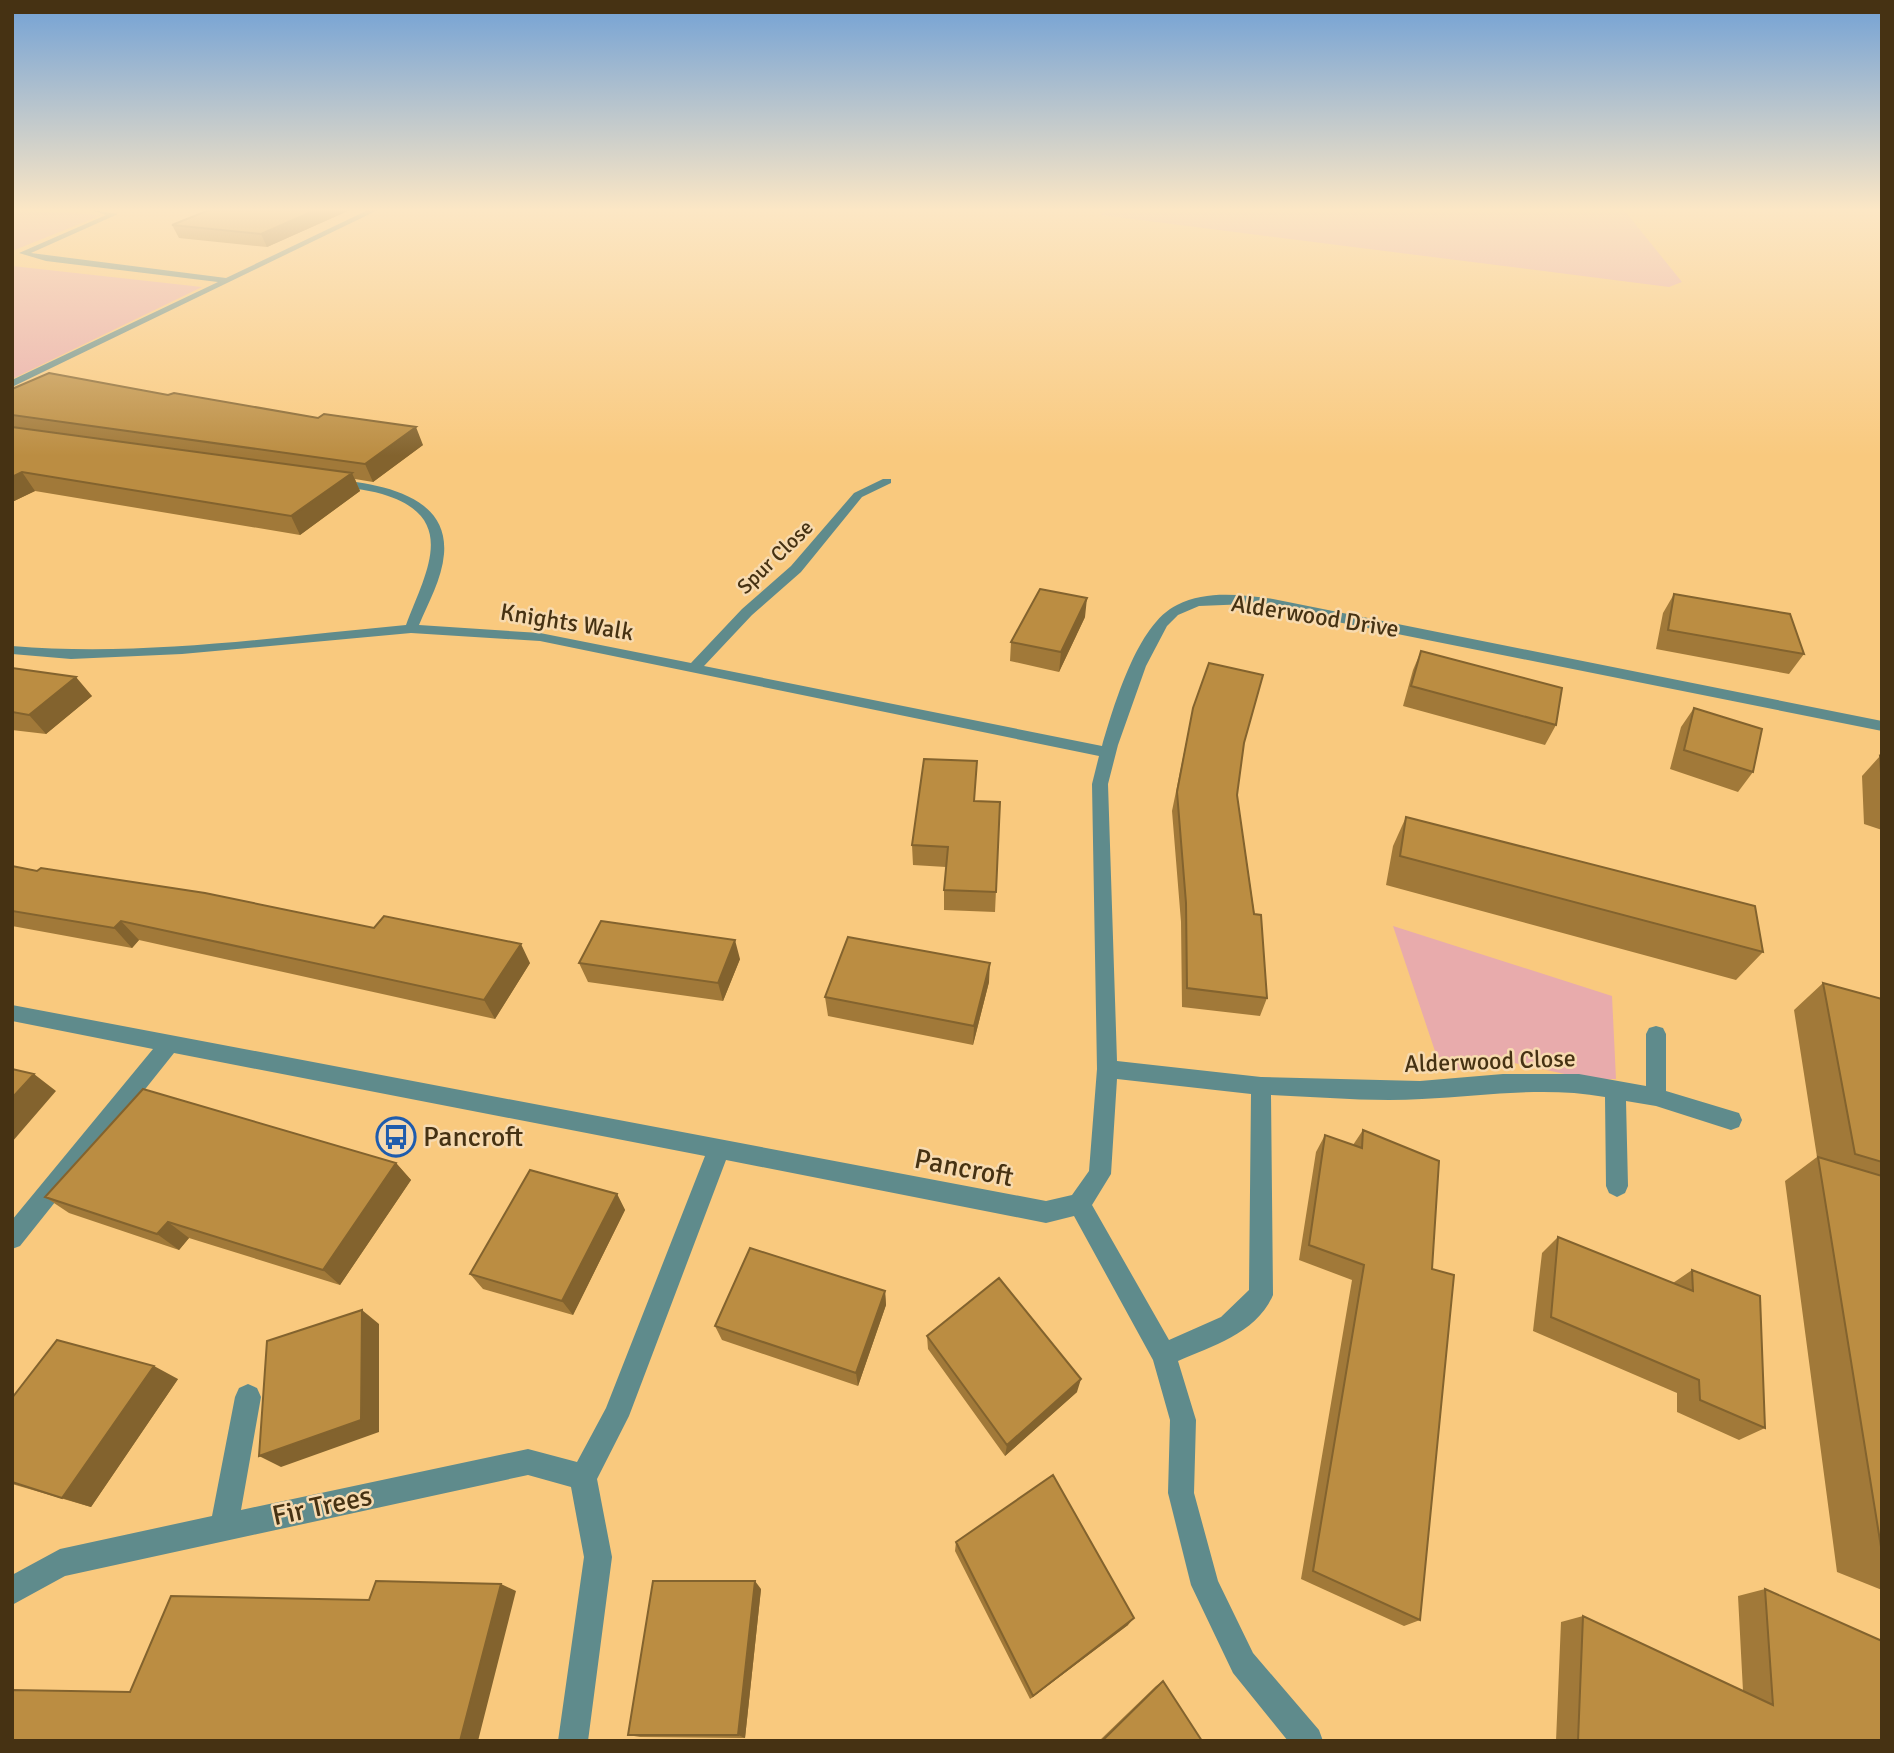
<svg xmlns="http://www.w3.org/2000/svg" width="1894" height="1753" font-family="Signika,sans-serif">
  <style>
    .green { fill: #e8abac }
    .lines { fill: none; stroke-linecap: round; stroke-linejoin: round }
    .minor { fill: #5f8b8c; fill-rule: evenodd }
    .wall { fill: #a17939 }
    .shaded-wall { fill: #83632e }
    .building { fill: #bb8d42; stroke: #83632e; stroke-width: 2 }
    .labels { text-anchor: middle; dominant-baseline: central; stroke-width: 5; stroke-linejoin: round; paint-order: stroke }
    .far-street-label { font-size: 21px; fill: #463213; stroke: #f7daaf }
    .street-label { font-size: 24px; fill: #463213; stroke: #f7daaf }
    .near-poi-label { font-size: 28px; fill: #463213; stroke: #f7daaf; text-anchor: start }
    .near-street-label { font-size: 28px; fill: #463213; stroke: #f7daaf }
  </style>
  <rect width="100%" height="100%" fill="#f9c97e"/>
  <!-- green -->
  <path class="green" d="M12,210L102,215L12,251Z
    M1105,210H1624L1682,282L1669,287L1101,215Z
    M12,266L202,287L12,379Z
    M1393,926L1612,996L1616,1079H1588L1514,1063L1442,1072Z"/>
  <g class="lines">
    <!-- minor -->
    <path class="minor" d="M91,210L118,214L31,253L226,278L368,210H378L12,387V380L218,282L46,261L19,253L106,215Z
      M333,479C378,484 449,494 444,554C442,579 428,603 419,625L540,633L691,663L742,609L791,566L854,493L883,479H891V483L862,497L801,572L752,615L704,666L1102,746C1114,706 1137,624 1177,605C1207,590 1241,595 1273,599L1882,721V731L1248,604L1199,606L1178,615L1167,626L1146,666L1118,745L1108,784L1117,1061L1261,1077L1420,1081L1503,1074H1579L1646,1086V1034L1649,1028L1656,1026L1663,1028L1666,1034V1091L1739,1113L1742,1120L1739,1127L1731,1130L1656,1106L1626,1101L1628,1186L1625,1193L1617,1197L1609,1193L1606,1186L1605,1097C1544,1086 1483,1096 1422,1099C1373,1102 1321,1097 1271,1095L1273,1295C1257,1333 1212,1346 1178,1361L1196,1420L1194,1493L1218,1581L1253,1653L1319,1730L1323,1741H1288L1233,1673L1191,1585L1168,1493L1170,1420L1153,1360L1074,1216L1046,1223L726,1160L629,1416L597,1479L612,1557L588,1741H558L584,1557L571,1487L528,1475L65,1576L12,1605V1575L60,1549L212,1516L235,1397L239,1388L248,1384L257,1388L261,1397L241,1510L528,1449L577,1462L606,1408L705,1156L174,1053L20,1246L12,1249V1220L153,1049L12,1021V1005L1046,1201L1072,1195L1089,1171L1097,1069L1092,784L1099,756L540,641L411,633L182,654L71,659L12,654V646C143,657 275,637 406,625C426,572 460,517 382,494C365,489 347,488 329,484L327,482ZM1117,1079L1251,1094L1249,1290L1221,1317L1169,1340L1092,1205L1111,1174Z"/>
  </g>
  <!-- wall -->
  <path class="wall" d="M209,210H350L267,247L179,238L172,225Z
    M12,389L423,445L373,482L355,479L360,491L300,535L35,491L12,502Z
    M1674,594L1804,654L1789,674L1656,649L1663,613Z
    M1085,617L1059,672L1010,661L1011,642Z
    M1421,651L1556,725L1545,745L1403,706L1413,670Z
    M12,668L92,696L46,734L12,730Z
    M1694,708L1753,772L1738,792L1670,769L1681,727Z
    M1189,728L1244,743L1237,795L1267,998L1260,1016L1182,1007L1181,922L1172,811Z
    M1880,756L1882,757V830L1864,824L1862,776Z
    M975,801L1000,802L995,912L944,910V890L946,867L913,865L912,845Z
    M1406,817L1763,952L1736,980L1386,885L1393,846Z
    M12,866L37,871L530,963L495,1019L139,940L132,948L12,926Z
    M740,959L723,1001L588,982L579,963Z
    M989,982L973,1045L828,1016L825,997Z
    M1823,983L1882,999V1590L1837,1572L1785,1181L1817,1157L1794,1010Z
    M1363,1130L1432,1269L1420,1620L1404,1626L1301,1579L1352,1280L1299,1260L1316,1152L1325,1135L1353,1145Z
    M396,1163L411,1180L340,1285L189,1238L179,1250L69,1213L45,1197Z
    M617,1194L625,1210L573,1315L483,1289L470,1274Z
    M1558,1237L1673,1283L1692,1270L1765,1428L1739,1440L1677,1412V1393L1533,1331L1542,1253Z
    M885,1291L886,1305L858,1386L722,1340L715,1326Z
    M927,1336L1077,1392L1005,1456L928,1349Z
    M178,1379L91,1507L12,1484V1398Z
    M956,1542L1128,1625L1030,1699L955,1551Z
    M761,1589L745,1738L640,1737L628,1735Z
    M1765,1589L1882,1741H1556L1561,1622L1583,1616L1743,1691L1738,1596Z
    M1163,1681L1202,1741H1099L1156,1686Z"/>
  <!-- shaded-wall -->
  <path class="shaded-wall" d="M316,210H350L267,247L261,234Z
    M416,427L423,445L373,482L365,464Z
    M22,472L35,491L12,502V477Z
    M352,473L360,491L300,535L291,516Z
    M1087,598L1085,617L1059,672L1061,652Z
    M76,677L92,696L46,734L29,715Z
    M121,921L139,940L132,948L114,928Z
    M735,940L740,959L723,1001L718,983Z
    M521,944L530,963L495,1019L484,1000Z
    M990,963L989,982L973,1045L974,1026Z
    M34,1074L56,1091L12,1142V1098Z
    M396,1163L411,1180L340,1285L323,1270Z
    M617,1194L625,1210L573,1315L562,1301Z
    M168,1222L189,1238L179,1250L157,1234Z
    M885,1291L886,1305L858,1386L856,1373Z
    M362,1310L379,1324V1432L281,1467L259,1456Z
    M154,1366L178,1379L91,1507L62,1498Z
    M1081,1379L1077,1392L1005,1456L1007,1445Z
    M755,1581L761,1589L745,1738L738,1735Z
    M501,1584L516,1591L478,1741H460Z
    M1134,1618L1128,1625L1030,1699L1033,1696Z"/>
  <!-- building -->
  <path class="building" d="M209,210H316L261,234L172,225Z
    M49,373L168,395L174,393L318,418L324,414L416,427L365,464L12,415V389Z
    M12,427L352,473L291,516L22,472L12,477Z
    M1040,589L1087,598L1061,652L1011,642Z
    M1674,594L1790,614L1804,654L1668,630Z
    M1421,651L1562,688L1556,725L1411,686Z
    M1209,663L1263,675L1244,743L1237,795L1254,914L1261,915L1267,998L1187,988L1186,903L1177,792L1193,708Z
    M12,668L76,677L29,715L12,712Z
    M1694,708L1762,729L1753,772L1684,750Z
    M1880,756L1882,757V789Z
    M924,759L977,761L974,801L1000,802L996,892L944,890L948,847L912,845Z
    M1406,817L1755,906L1763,952L1400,856Z
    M12,866L37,871L41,868L205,893L374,928L384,916L521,944L484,1000L121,921L114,928L12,911Z
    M601,921L735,940L718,983L579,963Z
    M848,937L990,963L974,1026L825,997Z
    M1823,983L1882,999V1162L1855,1154Z
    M12,1069L34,1074L12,1098Z
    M143,1089L396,1163L323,1270L168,1222L157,1234L45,1197Z
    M1363,1130L1439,1161L1432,1269L1454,1275L1420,1620L1313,1571L1364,1265L1309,1245L1325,1135L1362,1148Z
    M1818,1157L1882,1176V1553Z
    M530,1170L617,1194L562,1301L470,1274Z
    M1558,1237L1693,1291L1692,1270L1760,1296L1765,1428L1700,1400L1699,1380L1551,1317Z
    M750,1248L885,1291L856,1373L715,1326Z
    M999,1278L1081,1379L1007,1445L927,1336Z
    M362,1310L361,1420L259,1456L267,1341Z
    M57,1340L154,1366L62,1498L12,1482V1398Z
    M1053,1475L1134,1618L1033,1696L956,1542Z
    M376,1581L501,1584L460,1741H12V1690L130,1692L171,1596L369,1600Z
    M653,1581H755L738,1735H628Z
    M1765,1589L1882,1641V1741H1578L1583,1616L1773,1705Z
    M1163,1681L1202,1741H1102Z"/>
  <!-- sky -->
  <linearGradient id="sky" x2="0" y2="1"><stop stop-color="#72a1d5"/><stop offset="0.46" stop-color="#fce7c5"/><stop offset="1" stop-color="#fce7c5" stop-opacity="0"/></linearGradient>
  <rect width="1894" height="456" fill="url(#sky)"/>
  <!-- icons -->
  <defs>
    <g id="bus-ring" transform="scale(2.0125)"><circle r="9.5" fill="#f7daaf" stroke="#1f5cad" stroke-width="1.5"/><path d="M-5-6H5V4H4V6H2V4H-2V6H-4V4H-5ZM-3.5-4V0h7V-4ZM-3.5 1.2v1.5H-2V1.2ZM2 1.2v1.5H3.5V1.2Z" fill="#1f5cad"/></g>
  </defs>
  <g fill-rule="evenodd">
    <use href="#bus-ring" x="396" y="1137"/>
  </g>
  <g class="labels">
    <!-- far-street labels -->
    <g class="far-street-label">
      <text transform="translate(775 557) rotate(-44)">Spur Close</text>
    </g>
    <!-- street labels -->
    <g class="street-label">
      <text transform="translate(1315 616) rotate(9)">Alderwood Drive</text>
      <text transform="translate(567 622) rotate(9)">Knights Walk</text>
      <text transform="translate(1490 1061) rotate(-2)">Alderwood Close</text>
    </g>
    <!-- near-poi labels -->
    <g class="near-poi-label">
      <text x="423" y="1137">Pancroft</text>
    </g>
    <!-- near-street labels -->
    <g class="near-street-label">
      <text transform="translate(964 1168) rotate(11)">Pancroft</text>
      <text transform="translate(322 1506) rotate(-12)">Fir Trees</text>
    </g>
  </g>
  <!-- border -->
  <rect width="1894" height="1753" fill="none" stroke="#463213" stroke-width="28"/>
</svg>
